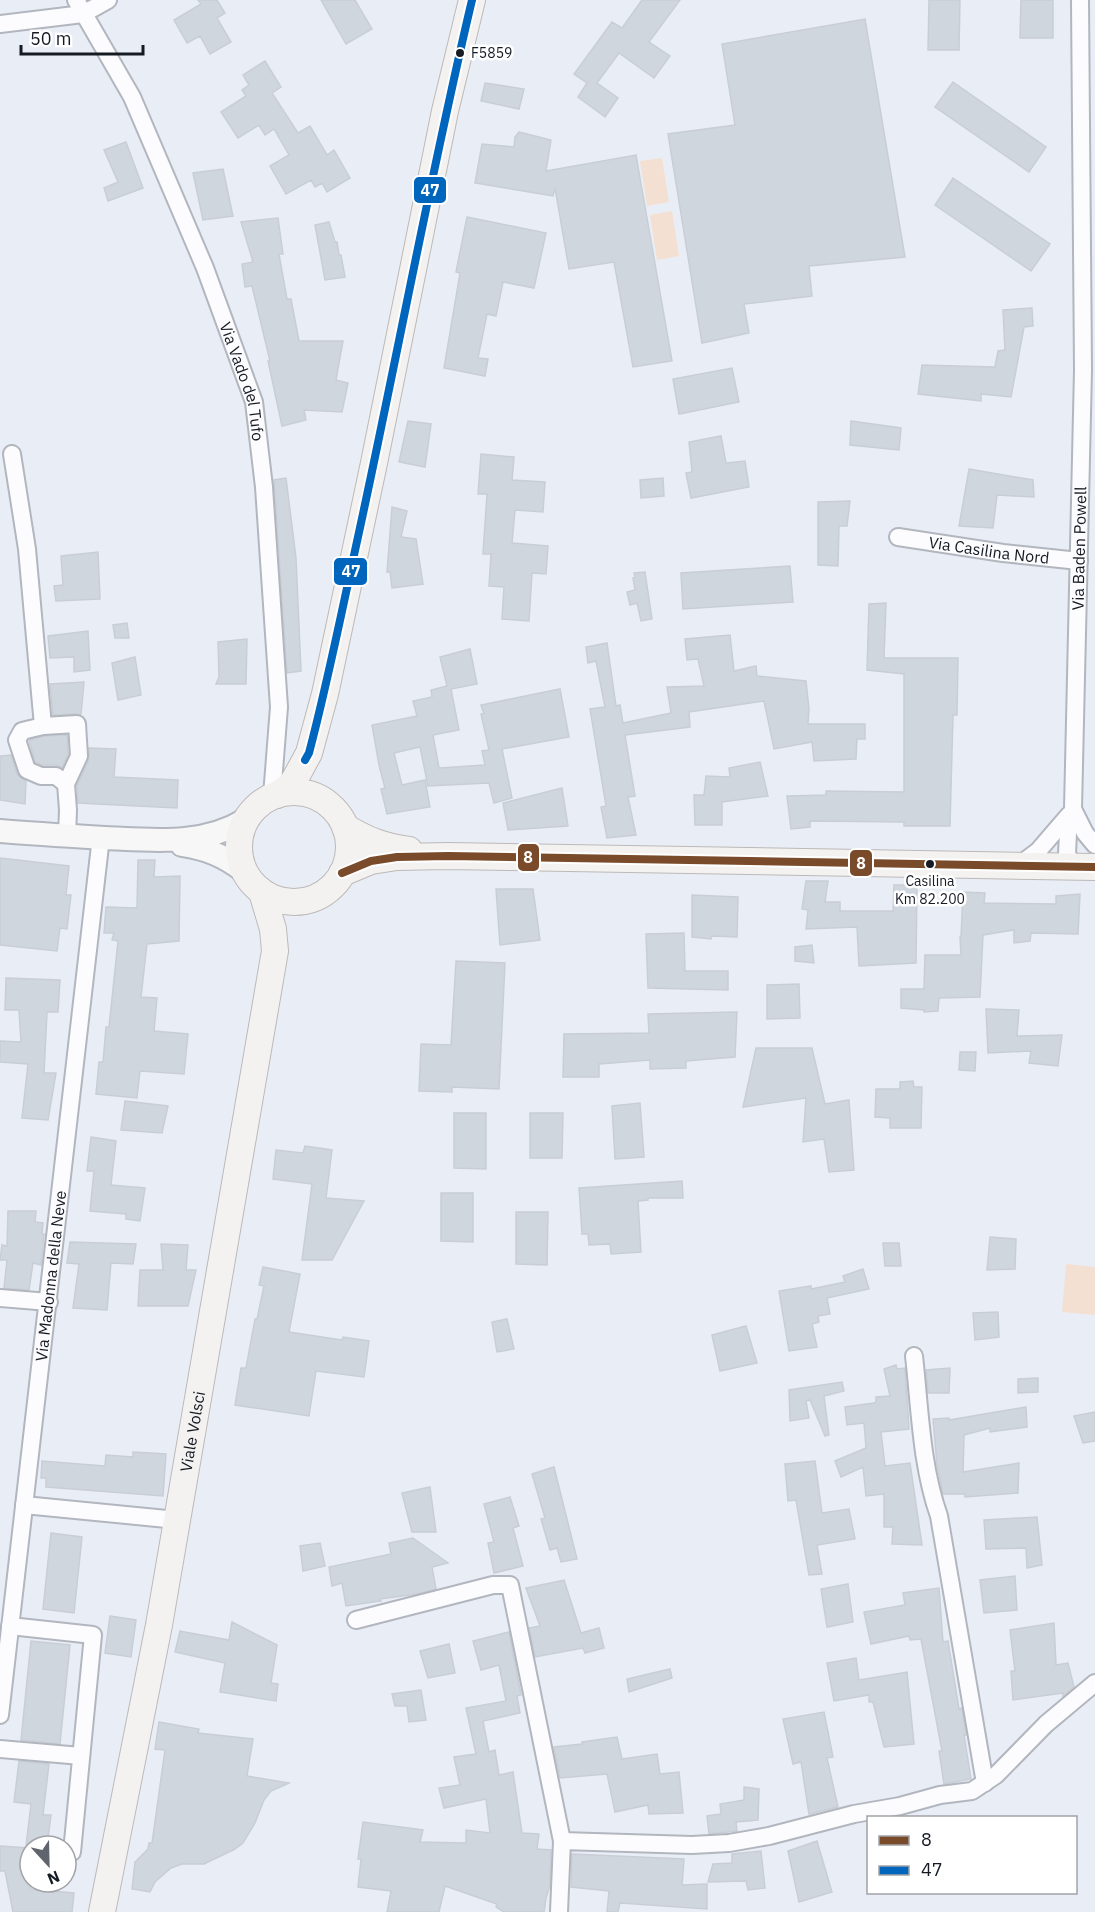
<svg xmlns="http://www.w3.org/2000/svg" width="1095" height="1912" font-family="'IBM Plex Sans',sans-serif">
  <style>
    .green { fill: #f3e0d2 }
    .building { fill: #d0d6de; stroke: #c9ced6; stroke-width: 1.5 }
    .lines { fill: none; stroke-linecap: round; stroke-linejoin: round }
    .street-casing { stroke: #b2b6be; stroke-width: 20 }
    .secondary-casing { stroke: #b2b6be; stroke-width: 26 }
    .primary-casing { stroke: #bcb9b8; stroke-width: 28 }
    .street { stroke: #fcfcfe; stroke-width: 16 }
    .secondary { stroke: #f8f7f7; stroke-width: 22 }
    .primary { stroke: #f4f2f1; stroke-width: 26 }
    .bus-1-casing { stroke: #fff; stroke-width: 12 }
    .bus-2-casing { stroke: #fff; stroke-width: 12 }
    .bus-1 { stroke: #7a4b2a; stroke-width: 8 }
    .bus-2 { stroke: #0065bd; stroke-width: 8 }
    .bus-dot { fill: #151a23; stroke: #fff; stroke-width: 2 }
    .labels { text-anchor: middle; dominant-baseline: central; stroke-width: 5; stroke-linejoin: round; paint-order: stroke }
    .bus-label { font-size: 14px; fill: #151a23; stroke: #fff; text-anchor: start }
    .street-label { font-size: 16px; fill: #151a23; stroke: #fff }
    .line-badge { stroke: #fff; stroke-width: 2 }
    .badge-label { font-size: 16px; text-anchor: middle; font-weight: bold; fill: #fff }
  </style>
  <rect width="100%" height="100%" fill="#e9eef6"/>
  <!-- green -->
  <path class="green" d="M662,158L669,202L647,206L640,161Z
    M672,211L679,256L657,260L650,215Z
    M1066,1264L1095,1267V1315L1062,1312Z"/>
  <!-- building -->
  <path class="building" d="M198,0H217L225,13L217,18L231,42L210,54L200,36L187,43L174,20L201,4Z
    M321,0H355L372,29L346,44Z
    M642,0H680L649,42L670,56L654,78L619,53L597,83L618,98L605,117L578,97L587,83L574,74L612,22L622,28Z
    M929,0H960L959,50H928Z
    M1021,0H1053V38H1020Z
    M865,19L905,257L809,266L812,296L744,304L749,333L702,343L668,134L735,125L722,44Z
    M265,61L281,87L272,93L298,133L310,126L327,155L334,150L350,178L327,192L322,183L315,187L311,180L286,194L270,166L289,155L274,129L265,135L259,125L238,138L221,112L246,96L242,90L249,85L243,75Z
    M953,82L1046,147L1029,172L935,107Z
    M485,83L524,89L519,109L481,101Z
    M519,132L551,140L546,171L636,155L672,361L633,367L614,262L569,269L555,188L553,196L475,183L482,144L514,147L515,137Z
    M126,142L143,188L108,201L104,188L118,182L104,150Z
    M223,169L233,216L203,220L193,173Z
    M953,178L1050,244L1031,271L935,205Z
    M467,217L546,233L534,288L503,282L496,316L487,314L478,358L488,359L485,376L444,368L460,273L456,272Z
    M278,218L283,254H279L287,299H291L299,341H343L336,380L348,383L342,412L304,410L306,420L282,426L268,361H270L252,286L245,287L242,264L253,262L241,222Z
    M329,222L335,242H337L339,255H341L345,277L325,280L315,225Z
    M1032,308L1033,326L1024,327L1011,397L981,394V401L918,394L922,365L995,367L998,351L1005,350L1003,310Z
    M732,368L739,402L679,414L673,379Z
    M408,421L431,424L425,467L399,462Z
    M851,421L901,428L899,450L850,445Z
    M721,436L726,463L745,461L749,487L691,498L686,473L692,472L689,442Z
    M481,454L514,457L512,480L545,482L543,512L515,510L512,543L548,546L546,574L532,573L529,621L502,619L504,587L489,586L491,554H483L487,494H478Z
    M969,469L1033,480L1034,497L997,495L993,528L959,526Z
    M286,478L296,558L301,671L287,673L274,480Z
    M663,478L664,496L641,498L640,480Z
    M850,501L847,526H839L838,566L818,565V502Z
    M392,507L407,511L401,537L416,539L423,584L392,588L390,572H387Z
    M98,552L100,599L56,601L54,586L63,585L61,556Z
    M790,566L793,602L683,609L681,573Z
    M645,572L652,619L641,621L637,603L630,605L627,592L635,590L633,578L635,577L634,573Z
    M886,603L884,658H958L957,715H953L950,826H904V822L810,821V827L791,829L787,796L826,795V791L904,792V674L867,670L869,604Z
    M127,623L129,638H115L113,625Z
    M88,631L90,670L74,672V657L50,658L48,636Z
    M730,635L734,671L756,666L757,676L806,681L809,709L808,724H865V739H857L856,759L814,761L812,742L774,749L764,701L689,712L690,727L625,735L635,796L628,797L636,835L607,838L601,807L606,806L590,709L605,707L596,661L588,663L586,647L607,643L616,706L620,705L623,723L671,713L667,687L704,686L698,659L687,660L685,639Z
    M247,639L246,684H216L219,677L218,642Z
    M470,649L477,684L451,689L459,730L433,735L439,768L485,765L482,751L489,750L481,714H484L481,705L560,689L569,737L502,749L512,798L494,803L489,783L428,786L420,747L394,753L402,785L425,780L430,807L387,814L381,789L385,788L379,765L372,725L417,716L413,701L432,697L431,690L447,686L440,657Z
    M135,657L141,695L118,700L112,663Z
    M84,682L81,714L53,715L50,684Z
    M67,735L68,754L62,768L56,765H43L35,762L29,740L45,736Z
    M89,748L116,749L114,777L178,780L177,808L78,803L77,786L89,760Z
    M11,755L17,774L26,781L25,804L0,800V756Z
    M760,762L768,796L722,802V825H695L694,795H704L706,776L730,777L729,768Z
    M562,788L568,826L508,830L503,803Z
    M0,858L69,866L66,895H71L67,929L60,928L57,951L0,945Z
    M138,860H155L154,877L180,876L179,941L147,944L141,997L157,998L154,1031L188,1034L184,1074L140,1071L137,1098L96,1094L99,1062H103L106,1027H109L118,941L112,940L114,933H104L106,907L137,908Z
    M806,881H828L825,902H840V911H893L894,885H917L916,963L859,966L857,927L806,929L808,910L802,909Z
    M496,889H533L540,940L500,945Z
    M963,892L985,893L984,903L1056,904V896L1080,894L1078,934L1031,933L1030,941L1014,943V930L983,935L980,997L939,998L938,1011L924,1012V1010L901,1008V989H924L925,955H961L960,937H961Z
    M692,895L738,897L737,937L712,936L711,939L692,937Z
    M684,933L685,971H728V990L648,988L646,934Z
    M812,945L814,963L795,961V947Z
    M456,961L505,963L499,1089L452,1087V1092L419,1091L421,1044L451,1045Z
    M6,978L60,980L58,1012H47L44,1073H56L48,1120L22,1118L28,1064L0,1062V1041L21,1042L19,1010H5Z
    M799,984L800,1018L767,1019V985Z
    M986,1009L1019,1010L1017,1036L1062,1035L1058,1066L1029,1063L1031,1051L988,1053Z
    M737,1012L735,1057L686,1061V1068L650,1069V1060L599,1064V1077H563L564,1034L649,1033L648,1014Z
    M756,1048H812L825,1104L849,1100L854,1170L829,1172L824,1139L803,1142L806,1098L743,1107Z
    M960,1052H976L975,1071L959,1070Z
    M913,1081L914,1087H922L921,1128H890V1118L875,1117L876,1089H900V1082Z
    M125,1101L168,1106L162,1133L121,1130Z
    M640,1103L644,1157L615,1159L612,1106Z
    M454,1113H486V1169L454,1168Z
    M530,1113H563L562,1158H530Z
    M91,1137L116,1141L111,1185L145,1188L140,1221L126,1219V1214L90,1211L94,1171H87Z
    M305,1146L332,1150L326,1198L364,1201L332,1260H302L312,1184L273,1179L276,1150L303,1153Z
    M682,1181L683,1198H648V1200L638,1201L641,1252L611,1254L610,1244L589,1245L588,1234H582L579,1188Z
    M441,1193H473V1242L441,1241Z
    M8,1211H36L35,1222L43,1223L42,1234H44L41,1265L33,1263L29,1290L4,1288L7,1260H0L2,1245L7,1246Z
    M516,1212H548L547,1265L516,1264Z
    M990,1237L1016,1239L1015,1269L987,1270Z
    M70,1242L136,1244L133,1264L111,1263L107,1310L73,1308L79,1264L67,1263Z
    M883,1243H899L901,1266H885Z
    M161,1244L188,1245L186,1270H196L188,1306H138L140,1270H163Z
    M263,1267L300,1274L289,1332L342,1340L343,1337L369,1341L364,1377L316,1371L309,1416L235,1405L241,1368H246L255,1319H257L264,1286L259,1285Z
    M863,1269L869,1289L827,1298L830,1314L818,1316L819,1322L812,1324L817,1347L789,1351L779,1291L811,1286V1289L845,1282L843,1276Z
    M998,1312L999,1337L975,1340L973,1313Z
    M507,1319L514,1349L497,1352L492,1322Z
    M746,1326L757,1363L720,1371L712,1335Z
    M896,1365L897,1369L905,1368L909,1429L881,1432L885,1466L910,1463L922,1545L892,1544L893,1527H884V1494L866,1496L863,1467L841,1477L835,1461L866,1448L864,1423L847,1425L845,1407L874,1403L876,1402V1397L890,1396L884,1369Z
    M950,1368L949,1393H928L926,1370Z
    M1038,1378V1392L1018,1393V1379Z
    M842,1382L844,1391L824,1396L829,1435L825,1436L810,1400L806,1401L809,1418L790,1421L789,1390Z
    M1026,1407L1027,1427L990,1432V1428L964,1435L963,1472L1019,1463L1018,1493L965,1497V1494H943L937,1465L933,1419L949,1418V1420Z
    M1095,1412V1441L1083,1443L1074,1416Z
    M133,1452L166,1454L163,1496L46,1487V1478H41L42,1461L105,1466L106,1455L133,1457Z
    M815,1461L822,1513L849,1509L855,1539L817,1545L822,1574L809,1575L796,1500L788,1501L785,1464Z
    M554,1467L577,1559L561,1562L557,1548L550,1550L541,1519L545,1518L532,1474Z
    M430,1487L436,1532H412L402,1493Z
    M510,1497L519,1526L513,1528L523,1566L494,1573L488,1543L494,1542L484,1504Z
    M1037,1517L1042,1565L1027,1568L1026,1548L986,1549L984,1520Z
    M51,1533L82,1537L74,1613L43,1609Z
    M413,1538L448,1563L432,1567L436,1589L417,1594L380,1599L381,1601L346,1606L342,1583L332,1586L329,1567L391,1554L389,1543Z
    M320,1543L325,1566L303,1571L300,1546Z
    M1015,1576L1017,1610L984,1613L980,1580Z
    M564,1580L581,1633L599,1628L604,1648L585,1653L583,1648L535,1657L529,1628L540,1626L526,1588Z
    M848,1584L853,1622L827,1627L821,1589Z
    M939,1588L943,1642L948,1641L959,1709L962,1708L966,1735H964L971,1779L944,1784L939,1751H942L921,1639L910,1640L909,1636L871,1644L864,1612L905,1605L903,1593Z
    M110,1616L136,1620L131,1657L105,1653Z
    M232,1622L277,1645L271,1683L278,1684L276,1701L220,1692L225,1663L175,1652L180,1631L229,1640Z
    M1054,1623L1056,1665L1068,1663L1074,1687L1063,1696V1693L1013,1700L1011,1671H1015L1010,1630Z
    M509,1632L521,1695L517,1696L520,1713L483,1721L489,1752L495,1750L499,1775L513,1772L522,1833L539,1834L537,1849L551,1850L550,1885L546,1898L544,1912H504L496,1907L497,1904L445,1886L439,1912H387L391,1891L358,1887L361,1859H358L363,1822L423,1830L420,1842L466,1843V1830L490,1833L486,1799L444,1808L439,1788L460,1785L454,1757L476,1754L466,1708L506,1701L499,1665L481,1670L473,1641Z
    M31,1641L70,1645L60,1744L21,1740Z
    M449,1644L455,1673L428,1678L420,1651Z
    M856,1658L859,1680L907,1672L914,1744L884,1747L873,1702H869V1695L834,1701L827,1663Z
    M670,1669L672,1678L629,1692L627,1679Z
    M421,1690L426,1720L409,1722L407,1706H395L392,1694Z
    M824,1712L833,1757L827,1758L838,1807L809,1814L801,1762L793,1764L783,1719Z
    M159,1722L199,1729L198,1733L253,1739L247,1776L289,1783L271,1791L264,1800L255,1823L243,1843L235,1849L204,1864H182L171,1868L155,1882L150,1892L132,1889L135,1862L148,1849L149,1843H152L165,1750L155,1749Z
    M617,1737L622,1759L657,1754L660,1774L679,1772L683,1813L649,1814L648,1805L615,1812L607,1774L560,1778L554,1747L582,1744V1742Z
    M19,1761L49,1764L43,1815H51L47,1846H26L31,1804L14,1802Z
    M744,1787L759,1789L758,1820L736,1822L737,1831L709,1834L707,1816L721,1814L720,1804L744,1800Z
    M817,1841L832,1892L799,1902L788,1851Z
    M0,1846L30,1848V1889L74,1893L72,1912H13L5,1871H0Z
    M761,1851L765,1888L748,1890L746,1881L708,1882L713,1864L732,1863V1854Z
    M572,1854L684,1859L682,1885L707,1884V1909L620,1903L618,1912H607L609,1891L571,1887Z"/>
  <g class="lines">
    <!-- street casing -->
    <g class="street-casing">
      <g id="street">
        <path id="s1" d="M76,0L132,97L205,268L254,402L264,487L279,707L272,796"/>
        <path d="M0,24L83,14L108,0"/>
        <path d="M12,454L27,549L43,726"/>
        <path id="s2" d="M898,537L1003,553L1079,561"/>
        <path d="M66,784L56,776H41L27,770L17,740L22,731L43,726L77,724L79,756L66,784L68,810L67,836"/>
        <path d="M1073,809L1085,833L1095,845"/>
        <path d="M1018,866L1038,851L1069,815"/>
        <path id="s3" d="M1074,867L1067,854L1068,833L1073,809L1083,370L1080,0"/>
        <path d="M0,1298L49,1302"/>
        <path d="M914,1356C920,1409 921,1465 939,1516L985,1783"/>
        <path d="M24,1505L177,1520"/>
        <path d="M356,1620L493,1585H510L562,1841"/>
        <path d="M10,1626L93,1635L72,1852"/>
        <path id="s4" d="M0,1715L101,837"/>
        <path d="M0,1749L81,1756"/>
        <path d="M559,1912L562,1841L692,1845L729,1843L769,1836L854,1814L900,1806L940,1795L972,1791L996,1775L1046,1724L1095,1683"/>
      </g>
    </g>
    <!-- secondary casing -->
    <g class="secondary-casing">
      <path id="secondary" d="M0,831C35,834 71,836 106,838C153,840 203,846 245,820
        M182,845C207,849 223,855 244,871"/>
    </g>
    <!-- primary casing -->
    <g class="primary-casing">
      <g id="primary">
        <circle cx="294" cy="847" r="55"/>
        <path d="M277,795L291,785L296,777L309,753L325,694L374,463L445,111L472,0"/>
        <path d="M345,827C367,840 384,847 409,850"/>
        <path d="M342,873L371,861L397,857L448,856L1095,867"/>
        <path id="s5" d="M102,1912L159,1625L275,951L273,929L262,892"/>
      </g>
    </g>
    <!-- street -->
    <use href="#street" class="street"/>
    <!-- secondary -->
    <use href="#secondary" class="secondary"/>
    <!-- primary -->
    <use href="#primary" class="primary"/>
    <!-- bus-1 casing -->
    <g class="bus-1-casing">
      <path id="bus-1" d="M342,873L371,861L397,857L448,856L1095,867"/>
    </g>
    <!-- bus-2 casing -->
    <g class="bus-2-casing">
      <path id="bus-2" d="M305,760L309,753C327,685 341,615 356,546C396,364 429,181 472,0"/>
    </g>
    <!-- bus-1 -->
    <use href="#bus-1" class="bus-1"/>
    <!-- bus-2 -->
    <use href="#bus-2" class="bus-2"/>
  </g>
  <!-- markers -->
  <g class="bus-dot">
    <circle cx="460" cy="53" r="5"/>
    <circle cx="930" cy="864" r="5"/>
  </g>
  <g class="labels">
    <!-- bus labels -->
    <g class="bus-label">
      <text x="471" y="53">F5859</text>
      <text x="930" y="881" text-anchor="middle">Casilina<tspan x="930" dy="18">Km 82.200</tspan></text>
    </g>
    <!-- street labels -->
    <g class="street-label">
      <text stroke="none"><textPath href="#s1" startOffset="418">Via Vado del Tufo</textPath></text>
      <text stroke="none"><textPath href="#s3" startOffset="321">Via Baden Powell</textPath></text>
      <text stroke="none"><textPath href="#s2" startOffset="92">Via Casilina Nord</textPath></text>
      <text stroke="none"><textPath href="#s4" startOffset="442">Via Madonna della Neve</textPath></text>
      <text stroke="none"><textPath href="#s5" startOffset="489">Viale Volsci</textPath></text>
    </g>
  </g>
  <g class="line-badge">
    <rect x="413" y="176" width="34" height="28" rx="6" fill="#0065bd"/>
    <rect x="333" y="557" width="35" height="29" rx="6" fill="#0065bd"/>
    <rect x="517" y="843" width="23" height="29" rx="6" fill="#7a4b2a"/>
    <rect x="849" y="849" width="24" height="28" rx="6" fill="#7a4b2a"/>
  </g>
  <g class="badge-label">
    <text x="430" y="196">47</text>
    <text x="351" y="577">47</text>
    <text x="528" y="863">8</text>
    <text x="861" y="869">8</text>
  </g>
  <!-- legend -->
  <rect x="867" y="1816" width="210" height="78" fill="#ffffff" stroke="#a1a3a7" stroke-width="1.5"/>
  <rect x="879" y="1836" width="30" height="9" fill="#7a4b2a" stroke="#a1a3a7" stroke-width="1.5"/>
  <text x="921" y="1846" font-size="18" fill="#151a23">8</text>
  <rect x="879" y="1866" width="30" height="9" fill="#0065bd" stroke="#a1a3a7" stroke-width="1.5"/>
  <text x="921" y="1876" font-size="18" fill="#151a23">47</text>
  <!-- north arrow -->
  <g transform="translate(48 1864) rotate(158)"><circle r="28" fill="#ffffff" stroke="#a1a3a7" stroke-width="1.5"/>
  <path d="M0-4.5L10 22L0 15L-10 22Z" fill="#5f646d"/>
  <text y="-9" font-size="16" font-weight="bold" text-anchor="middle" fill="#151a23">N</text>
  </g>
  <!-- scale -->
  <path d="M21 45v9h122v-9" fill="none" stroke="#151a23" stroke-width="3"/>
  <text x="30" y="45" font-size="18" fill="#151a23" stroke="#ffffff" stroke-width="4.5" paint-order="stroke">50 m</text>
</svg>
